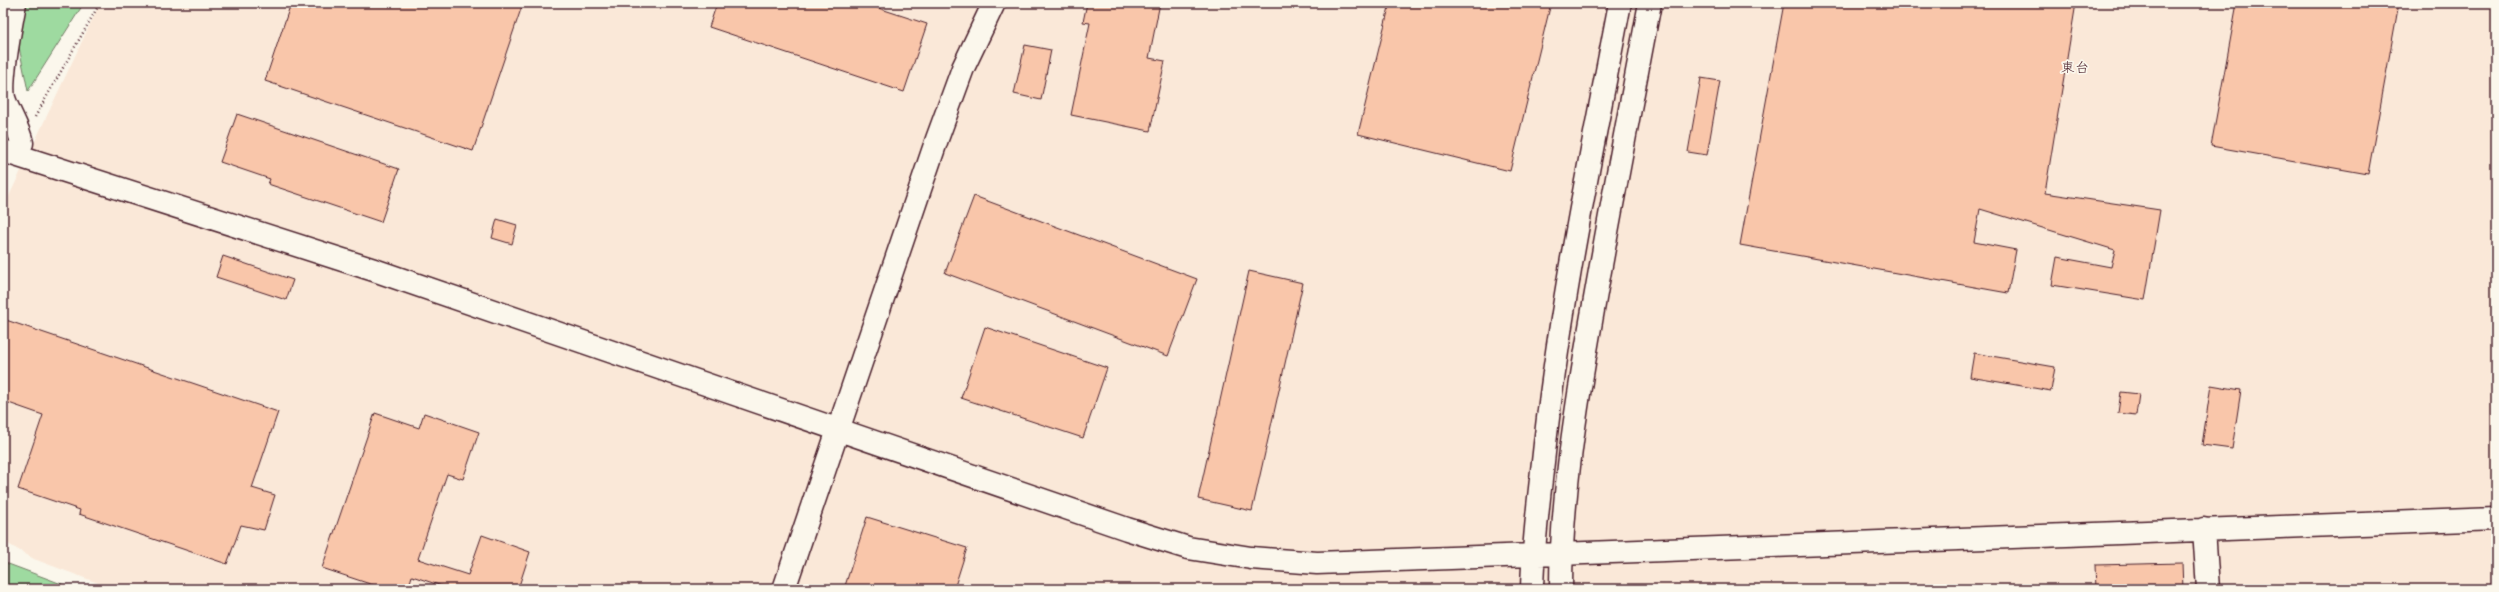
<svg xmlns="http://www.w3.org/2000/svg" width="2499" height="592" font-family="'Shantell Sans','Klee One',sans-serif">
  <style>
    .built { fill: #fae8d8 }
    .green { fill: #9edaa0; stroke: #747c66 }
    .building { fill: #f9c6aa; stroke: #4a1f2b }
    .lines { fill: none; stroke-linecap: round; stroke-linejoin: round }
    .minor-casing { stroke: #4a1f2b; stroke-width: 25 }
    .path { stroke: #4a1f2b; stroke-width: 2.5; stroke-dasharray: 1 3; stroke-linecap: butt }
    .minor { stroke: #fbf7ec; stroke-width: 22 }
    .labels { text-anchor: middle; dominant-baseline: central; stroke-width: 3.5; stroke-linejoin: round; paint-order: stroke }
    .quarter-label { font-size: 14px; fill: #4a1f2b; stroke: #fbf7ec }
  </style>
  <rect width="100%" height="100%" fill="#fbf7ec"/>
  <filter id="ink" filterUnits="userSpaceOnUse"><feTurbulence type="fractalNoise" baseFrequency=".025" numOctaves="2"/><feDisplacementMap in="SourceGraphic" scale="8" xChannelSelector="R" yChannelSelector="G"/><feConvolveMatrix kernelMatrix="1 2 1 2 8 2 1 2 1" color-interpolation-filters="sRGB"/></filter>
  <g filter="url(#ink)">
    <!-- built -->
    <path class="built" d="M100,3H2496V589H114L34,559L3,541V209Z"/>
    <!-- green -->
    <path class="green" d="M10,3H84L28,91Z
      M3,562L75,589H3Z"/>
    <!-- building -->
    <path class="building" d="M291,3H523L473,151L265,81Z
      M717,3H863L927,24L904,92L709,27Z
      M1087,3H1160L1149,58L1165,61L1150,131L1071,115L1090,23L1083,22Z
      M1390,3H1551L1510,171L1358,134Z
      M1784,3H2076L2045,193L2160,210L2145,300L2052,285L2057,257L2111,267L2115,250L1980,209L1974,242L2016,250L2008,293L1740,245Z
      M2237,3H2399L2368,174L2211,146Z
      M1025,45L1051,50L1041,100L1014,94Z
      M1701,78L1720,81L1707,155L1688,152Z
      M237,114L399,169L381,222L268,184L270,179L220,162Z
      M974,196L1197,279L1168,356L945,273Z
      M497,219L517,225L512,244L492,238Z
      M223,256L293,280L286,300L216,277Z
      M1249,271L1303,283L1252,511L1198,499Z
      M3,319L278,412L252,488L275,495L264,530L241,525L227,564L79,514L80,510L18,489L43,415L3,401Z
      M985,327L1107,368L1083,438L961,398Z
      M1974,353L2055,367L2051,391L1970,377Z
      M2211,385L2241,390L2232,449L2202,445Z
      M2121,392L2139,394L2136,415L2118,413Z
      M375,413L419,428L424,413L479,432L463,479L447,474L418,559L468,575L482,535L530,552L518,589H451L412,576L408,589H385L322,568Z
      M867,517L967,548L954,589H844Z
      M2182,563L2183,589H2096L2095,565Z"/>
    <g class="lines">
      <!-- minor casing -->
      <g class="minor-casing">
        <path id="minor" d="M15,3C11,26 0,77 4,98C9,114 18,125 22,143L16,154
          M3,151L374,270L1127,529L1188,548L1251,558L1317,563L2496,519
          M2204,529L2208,589
          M784,589L937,139L963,68L994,3
          M1532,589C1533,547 1538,505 1543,462C1559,308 1591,156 1620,3
          M1561,589C1561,506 1574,421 1588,339C1607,227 1629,115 1650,3"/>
      </g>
      <!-- path -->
      <path class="path" d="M35,117L100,3"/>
      <!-- minor -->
      <use href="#minor" class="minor"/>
    </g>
  </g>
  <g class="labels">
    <!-- quarter labels -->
    <g class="quarter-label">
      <text x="2075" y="67">東台</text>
    </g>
  </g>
  <!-- margin -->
  <rect width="2499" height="592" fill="none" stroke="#fbf7ec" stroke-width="16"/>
  <rect x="8" y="8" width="2483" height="576" fill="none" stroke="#4a1f2b" stroke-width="1.5" filter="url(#ink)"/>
</svg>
